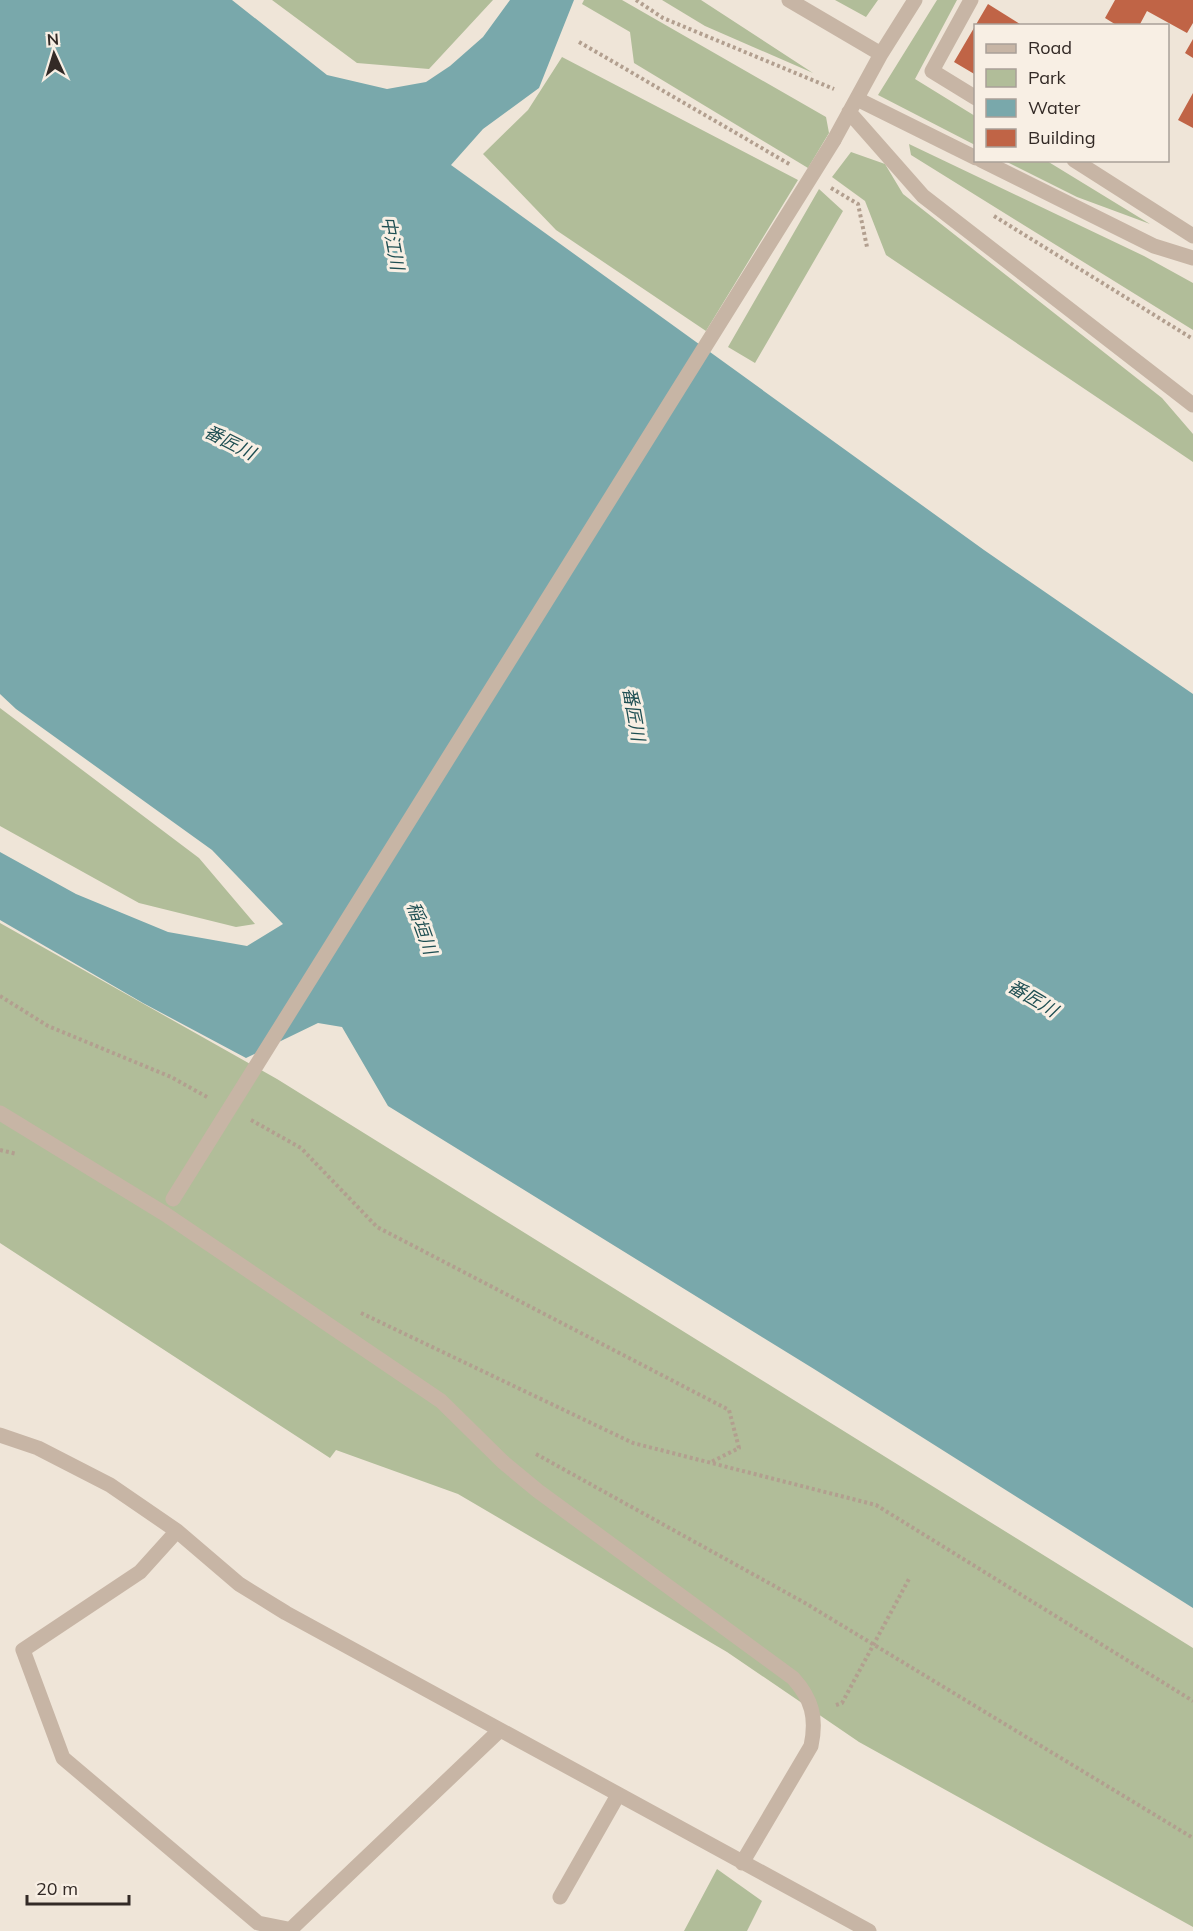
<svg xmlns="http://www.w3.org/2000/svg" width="1193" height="1931" font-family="Mulish,'Noto Sans JP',sans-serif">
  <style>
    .green { fill: #b1bd99 }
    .water { fill: #79a8ab }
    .building { fill: #c06446 }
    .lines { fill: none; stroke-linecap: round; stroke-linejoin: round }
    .path { stroke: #b29f8f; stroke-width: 4; stroke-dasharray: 3 3; stroke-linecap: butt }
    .street { stroke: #c7b5a5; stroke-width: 15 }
    .street-bridge { stroke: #c7b5a5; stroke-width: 15 }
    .labels { text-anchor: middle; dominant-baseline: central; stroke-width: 6; stroke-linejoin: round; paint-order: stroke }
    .water-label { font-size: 18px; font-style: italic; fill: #1e4e52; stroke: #f8efe4 }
  </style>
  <rect width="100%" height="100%" fill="#efe5d8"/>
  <!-- green -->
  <path class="green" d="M272,0H493L429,69L357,63Z
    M584,0H622L826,117L829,133L808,168L634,63L630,32L582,4Z
    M662,0H701L813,73L705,26Z
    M835,0H878L866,17Z
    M937,0H957L915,79L975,116V145L878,95Z
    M562,57L798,180L706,331L556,230L483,154L528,110Z
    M909,144L1144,256L1193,283V330L911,155Z
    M851,152L885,164L903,194L1162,398L1193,434V462L886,255L865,201L832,177Z
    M1005,161H1047L1150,224L1077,197Z
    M819,189L843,211L755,363L728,347Z
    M0,708L199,858L255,924L236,927L139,903L0,826Z
    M0,923L277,1079L1193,1648V1927L859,1742L727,1652L458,1494L336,1450L330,1458L0,1243Z
    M717,1869L762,1901L747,1931H684Z"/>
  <!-- water -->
  <path class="water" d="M0,0H232L327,75L387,89L426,82L450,66L483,37L510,0H574L539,88L483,129L451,165L984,550L1193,694V1608L814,1369L388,1106L342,1027L318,1023L246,1058L143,1003L0,920V852L76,894L168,932L247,946L283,924L212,850L16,709L0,694Z"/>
  <!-- building -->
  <path class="building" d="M1115,0H1193V23L1187,33L1147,11L1139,26H1118L1105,18Z
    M988,4L1023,26H976V75L954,62Z
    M1193,39V58L1185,53Z
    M1193,93V128L1178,120Z"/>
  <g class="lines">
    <!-- path -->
    <path class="path" d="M636,0L663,18L834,89
      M579,42L791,165
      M831,188L858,204L867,247
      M994,216L1193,339
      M0,996L48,1026L171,1077L207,1097
      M251,1120L301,1148L377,1227L729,1410L739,1448L711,1462
      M0,1150L17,1154
      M361,1313L633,1443L876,1505L1193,1701
      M536,1454L805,1603L1193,1838
      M836,1705L842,1703L910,1577"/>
    <!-- street -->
    <path class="street" d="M789,0L881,54
      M971,0L932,71L976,98
      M857,99L976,158
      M849,112L923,196L1193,405
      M834,140L881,54L915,0
      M981,160L1154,246L1193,258
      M1074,160L1193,236
      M0,1113L165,1214L441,1401L503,1462L538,1491L793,1678C812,1699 817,1718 811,1746L742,1863
      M0,1435L38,1448L110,1485L177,1531L239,1584L286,1613L869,1931
      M177,1531L140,1572L23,1650L63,1758L258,1923L288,1929
      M560,1897L618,1795
      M289,1931L499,1731"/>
    <!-- street-bridge -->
    <path class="street-bridge" d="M173,1199L834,140"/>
  </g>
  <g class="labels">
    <!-- water labels -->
    <g class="water-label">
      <text transform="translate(393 243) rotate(79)">中江川</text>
      <text transform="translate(230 442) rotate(27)">番匠川</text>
      <text transform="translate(634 714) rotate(80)">番匠川</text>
      <text transform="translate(422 928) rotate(70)">稲垣川</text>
      <text transform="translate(1033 998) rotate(31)">番匠川</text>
    </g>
  </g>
  <!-- legend -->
  <rect x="974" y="24" width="195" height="138" fill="#f8efe4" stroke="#a9a098" stroke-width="1.5"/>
  <rect x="986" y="44" width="30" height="9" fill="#c7b5a5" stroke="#a9a098" stroke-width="1.5"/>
  <text x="1028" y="54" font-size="18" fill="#332a26">Road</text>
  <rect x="986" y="69" width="30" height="18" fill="#b1bd99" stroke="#a9a098" stroke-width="1.5"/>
  <text x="1028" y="84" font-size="18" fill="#332a26">Park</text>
  <rect x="986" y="99" width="30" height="18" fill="#79a8ab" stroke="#a9a098" stroke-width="1.5"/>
  <text x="1028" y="114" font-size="18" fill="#332a26">Water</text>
  <rect x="986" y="129" width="30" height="18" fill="#c06446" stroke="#a9a098" stroke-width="1.5"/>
  <text x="1028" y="144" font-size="18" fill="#332a26">Building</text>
  <!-- north arrow -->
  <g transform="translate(54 54) rotate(356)" stroke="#f8efe4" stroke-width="4.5" paint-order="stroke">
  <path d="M0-4.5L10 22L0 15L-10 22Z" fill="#332a26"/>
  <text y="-9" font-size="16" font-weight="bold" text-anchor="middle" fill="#332a26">N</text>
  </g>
  <!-- scale -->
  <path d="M27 1895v9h102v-9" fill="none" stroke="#332a26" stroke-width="3"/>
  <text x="36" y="1895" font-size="18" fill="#332a26" stroke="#f8efe4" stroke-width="4.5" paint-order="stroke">20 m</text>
</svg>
